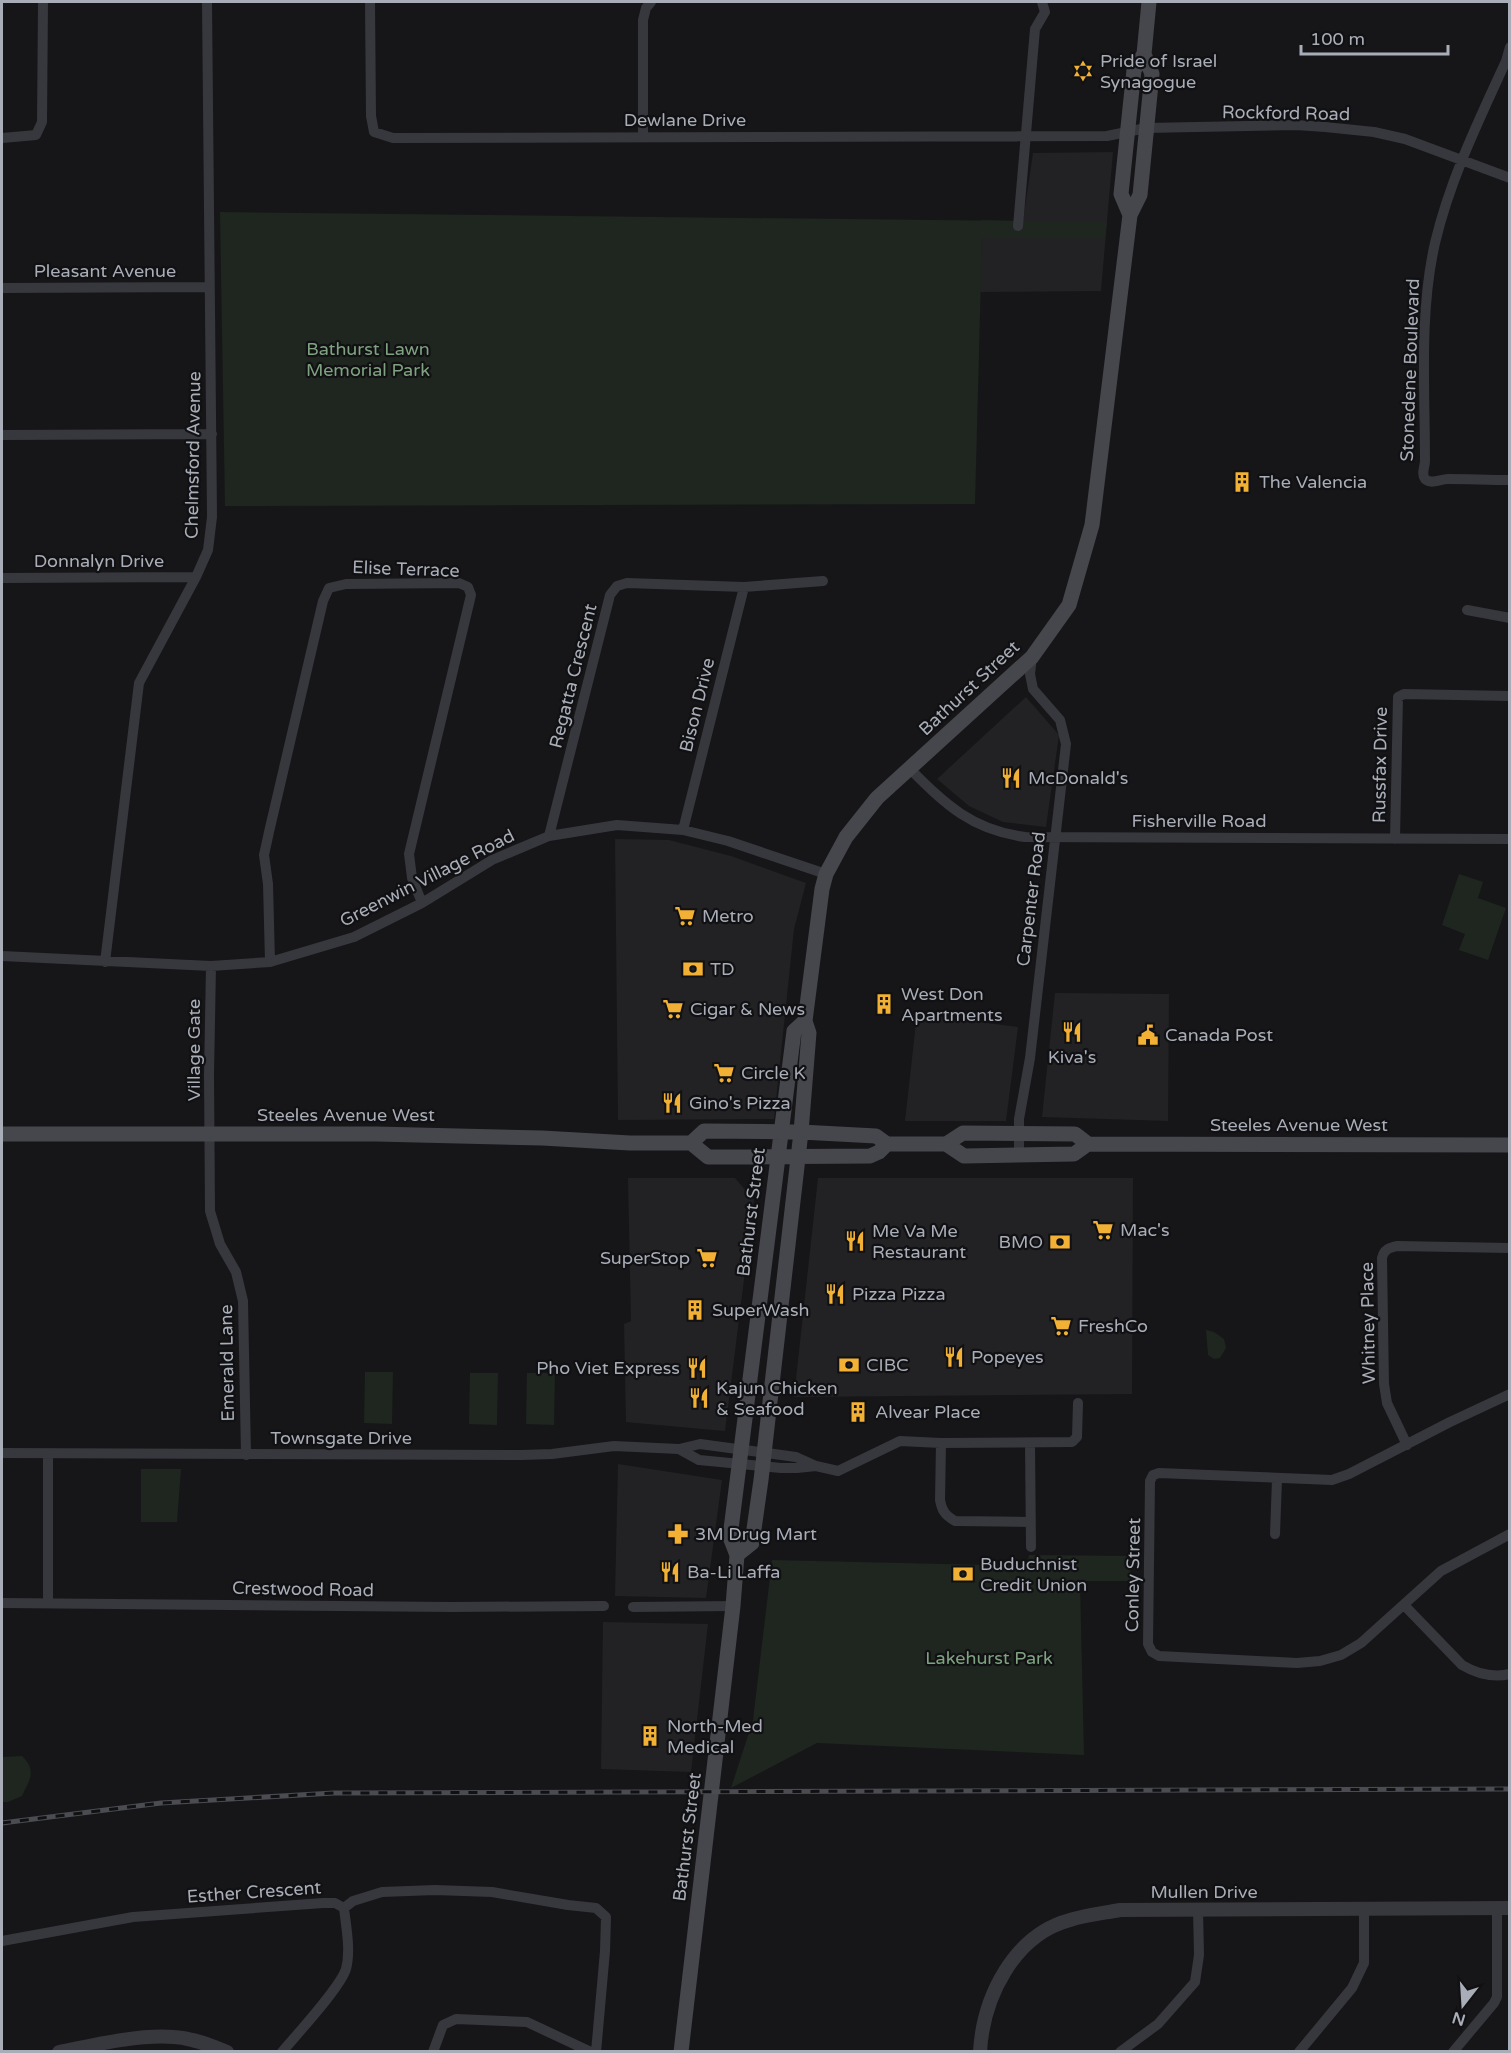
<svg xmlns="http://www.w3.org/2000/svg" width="1511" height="2053" font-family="'Varela Round',sans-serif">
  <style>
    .built { fill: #222225 }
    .green { fill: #1e261f }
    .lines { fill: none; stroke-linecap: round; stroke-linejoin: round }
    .minor { stroke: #37383d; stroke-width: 10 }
    .tertiary { stroke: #37383d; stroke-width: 14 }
    .secondary { stroke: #45474d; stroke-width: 15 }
    .rail-casing { stroke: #4a4c52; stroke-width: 5 }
    .rail { stroke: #111113; stroke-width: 3; stroke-dasharray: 9; stroke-linecap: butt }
    .labels { text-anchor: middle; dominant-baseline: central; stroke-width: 4.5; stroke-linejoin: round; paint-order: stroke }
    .poi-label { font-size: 18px; fill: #a8adb8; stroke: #111113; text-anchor: start }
    .street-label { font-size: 18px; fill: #a8adb8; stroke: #111113 }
    .park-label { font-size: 18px; fill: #7fa381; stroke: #111113 }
  </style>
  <rect width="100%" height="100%" fill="#161618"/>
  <!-- built -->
  <path class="built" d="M1113,152L1101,291L980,292L982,220L1023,221L1033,153Z
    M1026,697L1059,735L1046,827L1003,822L969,806L937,779Z
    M615,839L669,840L731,856L806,883L794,929L774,1119L618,1120Z
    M1055,993L1169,994L1168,1121L1042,1117Z
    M917,1014L1018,1027L1006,1121H905Z
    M628,1178H735L754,1200L725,1431L626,1422L624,1324L631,1321Z
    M818,1178H1133L1132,1394L794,1397Z
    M618,1464L722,1480L706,1598L615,1596Z
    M603,1622L708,1624L691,1772L601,1769Z"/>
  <!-- green -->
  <path class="green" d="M220,212L1107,222L1105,238H982L975,504L225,506Z
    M1459,874L1483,882L1478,898L1506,908L1488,960L1459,950L1465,934L1442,925Z
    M1206,1330L1214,1332L1224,1339L1226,1348L1220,1358L1214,1359L1208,1355Z
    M365,1372H393L392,1424L364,1423Z
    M470,1373H498L497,1425L469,1424Z
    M527,1373H555L554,1425L526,1424Z
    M141,1469H181L177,1522H141Z
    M1029,1555L1131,1556L1130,1581H1080L1084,1755L817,1743L731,1788L753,1720L772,1560L1027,1566Z
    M22,1756C37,1771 30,1779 22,1796L8,1802H2V1757Z"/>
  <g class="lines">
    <!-- minor -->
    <path class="minor" d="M370,2L371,116L374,132L393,138L1107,136L1146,128L1296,125L1325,127L1374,132L1405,139L1510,178
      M1510,47L1506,61C1479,120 1450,179 1435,243C1419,313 1425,389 1425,461C1425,466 1421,474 1425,479C1431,485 1440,479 1448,479C1468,479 1489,480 1510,480
      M643,137V20L646,8L651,2
      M2,138L36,135L42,122L43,2
      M1018,226L1035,29L1045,12L1042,2
      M2,288L209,287
      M2,435L212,434
      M2,578L196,577
      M1467,610L1510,618
      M910,769C946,805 972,830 1025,837L1510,839
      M683,830L744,587
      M549,836L610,595L617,586L627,583L744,587L823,581
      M1395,839L1398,697L1404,694L1510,696
      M2,956L211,966L270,962L354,937L422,903L492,860L549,836L617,825L683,830L728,841L826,874
      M105,962L139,683L196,577L208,550L212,517L207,2
      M270,962L268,884L264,855L269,832L323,601L329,588L346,584L459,583L468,587L471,595L409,854L412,878L422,903
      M211,966L209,1075L210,1211L220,1244L236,1272L243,1301L246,1455
      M1019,1156V1119L1030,1058L1066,744L1060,720L1033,689L1030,674L1032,657
      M1510,1394L1450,1422L1349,1474L1332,1480L1159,1473L1153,1475L1150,1481L1148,1644L1152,1652L1159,1656L1297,1663L1320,1661L1341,1655L1361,1643L1441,1571L1510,1534
      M941,1443L940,1500C942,1511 945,1515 955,1521L1030,1522
      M1030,1444L1031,1547
      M1407,1445L1387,1403L1384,1384L1382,1258C1384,1249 1389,1248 1397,1246L1510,1248
      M679,1449L699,1460L781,1468H797L816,1466
      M2,1453L522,1455L552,1454L614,1446L679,1449L700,1444L796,1457L816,1466L838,1471L900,1441L941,1443L1072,1442L1077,1437L1078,1403
      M48,1454V1603
      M1275,1534L1277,1479
      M2,1603L453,1607L604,1606
      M1404,1605L1462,1665C1477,1674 1492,1678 1510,1674
      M633,1607L733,1606
      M344,1908L353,1901L382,1892L435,1890L492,1892L568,1905L596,1908L606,1917L605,1951L596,2052
      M2,1941L133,1917L323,1903H335L344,1908C346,1927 351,1950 346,1969C340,1988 297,2034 282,2052
      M433,2052L443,2025L456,2019L527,2022L591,2052
      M1120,2052L1158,2024L1195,1982L1199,1955L1198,1910
      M1299,2052L1352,1988L1364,1963V1910
      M1453,2052L1494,2003L1497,1997V1908"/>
    <!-- tertiary -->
    <path class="tertiary" d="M59,2052C93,2045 140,2034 174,2037C192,2038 210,2045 227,2052
      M980,2052C983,1997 1014,1935 1070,1920C1086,1915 1104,1913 1120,1910L1510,1908"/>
    <!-- secondary -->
    <path class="secondary" d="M1130,215L1121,194L1134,70L1144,54L1149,2
      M2,1134H376L542,1138L630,1143H691L708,1157L870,1156L879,1152L887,1144
      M691,1143L704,1131L801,1132L876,1136L887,1144H946L963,1133L1075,1134L1088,1144
      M946,1144L964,1156L1074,1154L1088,1144L1510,1145
      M737,1555L752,1543L761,1480L801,1132L809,1033L805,1021L822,889L826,874L846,837L877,798L1032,657L1069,605L1092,525L1130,215L1140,195L1152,74L1144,54
      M681,2052L733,1606L737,1555L730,1537L794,1031L805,1021"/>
    <!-- rail casing -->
    <g class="rail-casing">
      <path id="rail" d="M2,1823L161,1803L334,1793L1510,1789"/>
    </g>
    <!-- rail -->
    <use href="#rail" class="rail"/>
  </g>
  <!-- icons -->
  <defs>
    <g id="synagogue-bare" transform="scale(1.62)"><path d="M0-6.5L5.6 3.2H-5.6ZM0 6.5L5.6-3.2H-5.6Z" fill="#f2b134" stroke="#111113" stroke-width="2.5" paint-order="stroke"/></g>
    <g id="building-bare" transform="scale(1.62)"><path d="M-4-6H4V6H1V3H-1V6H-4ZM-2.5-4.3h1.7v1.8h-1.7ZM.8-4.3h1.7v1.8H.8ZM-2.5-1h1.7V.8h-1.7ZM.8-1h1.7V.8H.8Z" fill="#f2b134" stroke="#111113" stroke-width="2.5" paint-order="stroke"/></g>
    <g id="restaurant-bare" transform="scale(1.62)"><path d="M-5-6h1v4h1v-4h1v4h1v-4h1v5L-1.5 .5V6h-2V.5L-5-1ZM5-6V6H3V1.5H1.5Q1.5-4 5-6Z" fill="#f2b134" stroke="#111113" stroke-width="2.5" paint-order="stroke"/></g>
    <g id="supermarket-bare" transform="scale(1.62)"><path d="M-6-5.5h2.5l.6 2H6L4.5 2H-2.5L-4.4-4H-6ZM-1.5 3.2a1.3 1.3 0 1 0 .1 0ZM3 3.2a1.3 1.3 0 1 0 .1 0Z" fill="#f2b134" stroke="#111113" stroke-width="2.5" paint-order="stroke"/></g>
    <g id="bank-bare" transform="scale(1.62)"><path d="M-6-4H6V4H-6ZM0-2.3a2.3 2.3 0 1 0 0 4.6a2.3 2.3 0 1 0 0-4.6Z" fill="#f2b134" stroke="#111113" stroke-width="2.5" paint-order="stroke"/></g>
    <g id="civic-bare" transform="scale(1.62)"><path d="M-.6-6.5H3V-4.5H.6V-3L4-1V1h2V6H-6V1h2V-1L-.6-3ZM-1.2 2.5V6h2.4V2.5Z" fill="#f2b134" stroke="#111113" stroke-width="2.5" paint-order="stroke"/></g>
    <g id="pharmacy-bare" transform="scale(1.62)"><path d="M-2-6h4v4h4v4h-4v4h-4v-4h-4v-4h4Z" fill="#f2b134" stroke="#111113" stroke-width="2.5" paint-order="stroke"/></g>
  </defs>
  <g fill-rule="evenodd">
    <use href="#synagogue-bare" x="1083" y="71"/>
    <use href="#building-bare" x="1242" y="482"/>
    <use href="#restaurant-bare" x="1011" y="778"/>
    <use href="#supermarket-bare" x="685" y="916"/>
    <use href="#bank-bare" x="693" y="969"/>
    <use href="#building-bare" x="884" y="1004"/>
    <use href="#supermarket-bare" x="673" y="1009"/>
    <use href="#restaurant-bare" x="1072" y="1032"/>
    <use href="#civic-bare" x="1148" y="1035"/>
    <use href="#supermarket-bare" x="724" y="1073"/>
    <use href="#restaurant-bare" x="672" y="1103"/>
    <use href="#supermarket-bare" x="1103" y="1230"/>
    <use href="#restaurant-bare" x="855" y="1241"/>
    <use href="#bank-bare" x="1060" y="1242"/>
    <use href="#supermarket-bare" x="707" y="1258"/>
    <use href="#restaurant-bare" x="835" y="1294"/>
    <use href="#building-bare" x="695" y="1310"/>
    <use href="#supermarket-bare" x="1061" y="1326"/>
    <use href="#restaurant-bare" x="954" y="1357"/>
    <use href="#bank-bare" x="849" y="1365"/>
    <use href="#restaurant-bare" x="697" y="1368"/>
    <use href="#restaurant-bare" x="699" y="1398"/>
    <use href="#building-bare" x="858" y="1412"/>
    <use href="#pharmacy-bare" x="678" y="1534"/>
    <use href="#restaurant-bare" x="670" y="1572"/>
    <use href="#bank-bare" x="963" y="1574"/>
    <use href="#building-bare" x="650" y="1736"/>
  </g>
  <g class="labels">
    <!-- poi labels -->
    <g class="poi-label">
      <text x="1100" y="61">Pride of Israel<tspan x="1100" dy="21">Synagogue</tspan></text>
      <text x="1259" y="482">The Valencia</text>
      <text x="1028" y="778">McDonald's</text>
      <text x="702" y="916">Metro</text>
      <text x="710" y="969">TD</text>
      <text x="901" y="994">West Don<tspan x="901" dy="21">Apartments</tspan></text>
      <text x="690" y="1009">Cigar &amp; News</text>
      <text x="1165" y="1035">Canada Post</text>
      <text x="1072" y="1057" text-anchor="middle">Kiva's</text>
      <text x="741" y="1073">Circle K</text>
      <text x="689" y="1103">Gino's Pizza</text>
      <text x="1120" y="1230">Mac's</text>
      <text x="872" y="1231">Me Va Me<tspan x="872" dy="21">Restaurant</tspan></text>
      <text x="1043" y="1242" text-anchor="end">BMO</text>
      <text x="690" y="1258" text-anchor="end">SuperStop</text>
      <text x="852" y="1294">Pizza Pizza</text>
      <text x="712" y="1310">SuperWash</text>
      <text x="1078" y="1326">FreshCo</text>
      <text x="971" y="1357">Popeyes</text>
      <text x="866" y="1365">CIBC</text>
      <text x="680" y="1368" text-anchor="end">Pho Viet Express</text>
      <text x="716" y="1388">Kajun Chicken<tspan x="716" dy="21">&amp; Seafood</tspan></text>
      <text x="875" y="1412">Alvear Place</text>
      <text x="695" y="1534">3M Drug Mart</text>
      <text x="980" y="1564">Buduchnist<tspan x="980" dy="21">Credit Union</tspan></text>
      <text x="687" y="1572">Ba-Li Laffa</text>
      <text x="667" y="1726">North-Med<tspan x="667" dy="21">Medical</tspan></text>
    </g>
    <!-- street labels -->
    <g class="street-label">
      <text transform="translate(1286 113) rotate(1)">Rockford Road</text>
      <text x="685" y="120">Dewlane Drive</text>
      <text x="105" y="271">Pleasant Avenue</text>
      <text transform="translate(1410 370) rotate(-88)">Stonedene Boulevard</text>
      <text transform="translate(193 455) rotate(-89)">Chelmsford Avenue</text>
      <text x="99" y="561">Donnalyn Drive</text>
      <text transform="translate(406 569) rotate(2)">Elise Terrace</text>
      <text transform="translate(573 676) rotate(-76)">Regatta Crescent</text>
      <text transform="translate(969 688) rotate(-43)">Bathurst Street</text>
      <text transform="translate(697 705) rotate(-76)">Bison Drive</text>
      <text transform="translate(1380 765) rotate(-89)">Russfax Drive</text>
      <text x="1199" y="821">Fisherville Road</text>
      <text transform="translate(427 878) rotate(-27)">Greenwin Village Road</text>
      <text transform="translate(1031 899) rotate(-83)">Carpenter Road</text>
      <text transform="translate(194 1050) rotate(-90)">Village Gate</text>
      <text x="346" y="1115">Steeles Avenue West</text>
      <text x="1299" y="1125">Steeles Avenue West</text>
      <text transform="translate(751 1212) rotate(-83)">Bathurst Street</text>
      <text transform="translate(1368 1323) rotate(-91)">Whitney Place</text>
      <text transform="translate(227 1363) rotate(-91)">Emerald Lane</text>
      <text x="341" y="1438">Townsgate Drive</text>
      <text transform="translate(1133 1575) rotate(-89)">Conley Street</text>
      <text transform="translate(303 1589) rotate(1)">Crestwood Road</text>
      <text transform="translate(687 1837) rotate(-83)">Bathurst Street</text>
      <text transform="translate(254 1892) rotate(-4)">Esther Crescent</text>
      <text x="1204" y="1892">Mullen Drive</text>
    </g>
    <!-- park labels -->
    <g class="park-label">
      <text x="368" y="349">Bathurst Lawn<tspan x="368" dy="21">Memorial Park</tspan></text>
      <text x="989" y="1658">Lakehurst Park</text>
    </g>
  </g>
  <!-- border -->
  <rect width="1511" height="2053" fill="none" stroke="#a8adb8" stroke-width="6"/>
  <!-- north arrow -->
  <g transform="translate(1463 2005) rotate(197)" stroke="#111113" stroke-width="4.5" paint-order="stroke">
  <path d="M0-4.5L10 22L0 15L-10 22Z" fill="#a8adb8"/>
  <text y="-9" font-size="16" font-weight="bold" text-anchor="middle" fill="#a8adb8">N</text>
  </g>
  <!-- scale -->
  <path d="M1301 45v9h147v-9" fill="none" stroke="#a8adb8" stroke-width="3"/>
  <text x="1310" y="45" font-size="18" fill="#a8adb8" stroke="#111113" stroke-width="4.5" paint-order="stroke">100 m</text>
</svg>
